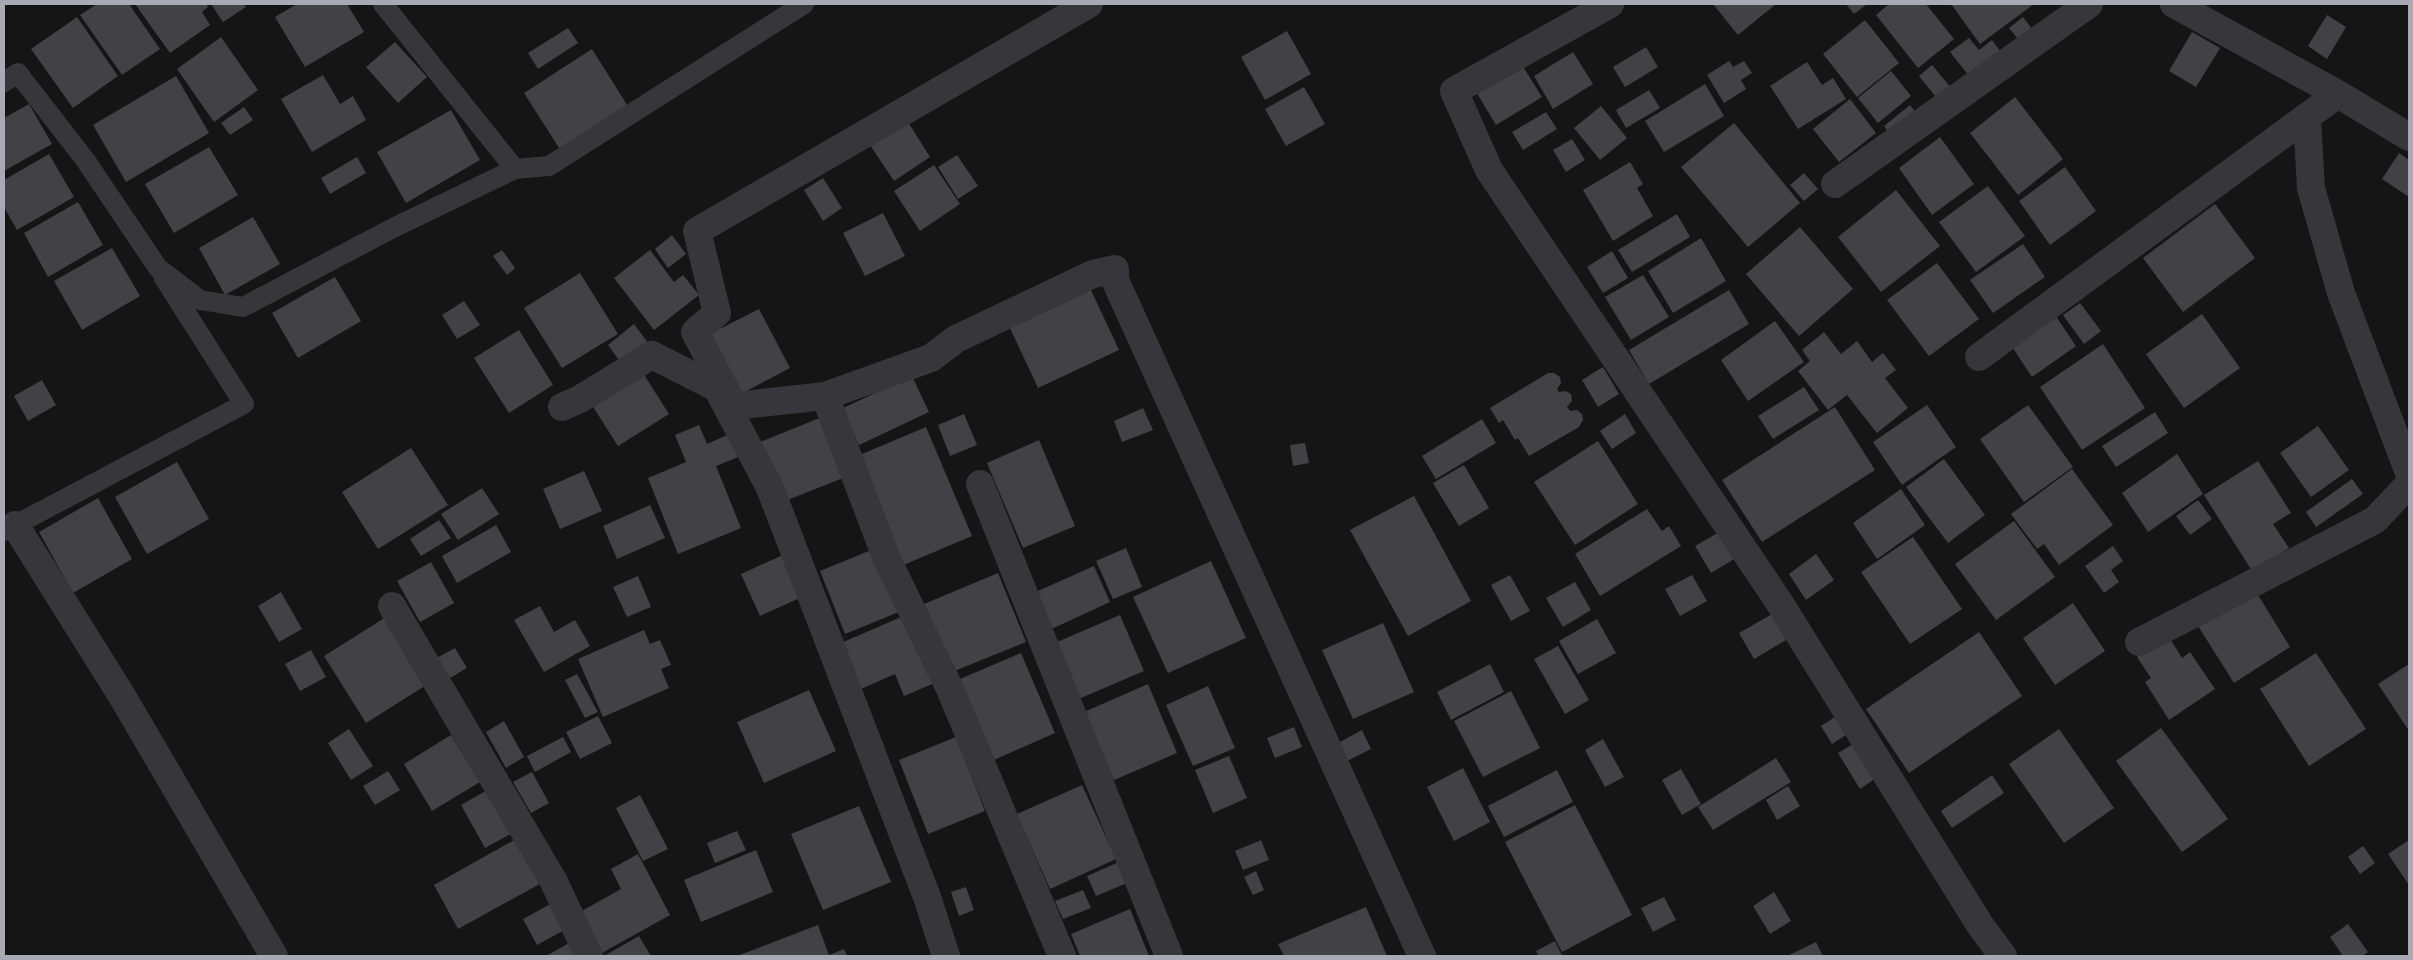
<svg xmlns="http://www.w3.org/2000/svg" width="2413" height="960" font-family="Quicksand,sans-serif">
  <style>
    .building { fill: #424246 }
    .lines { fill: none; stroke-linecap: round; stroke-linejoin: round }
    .service { stroke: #36363b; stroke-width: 20 }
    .minor { stroke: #36363b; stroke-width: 28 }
  </style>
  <rect width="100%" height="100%" fill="#151516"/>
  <!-- building -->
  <path class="building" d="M97,4H129L160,49L122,75L80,15Z
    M135,4H206L208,7L202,12L210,25L170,53Z
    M211,4H244L246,7L223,22Z
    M297,4H347L364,32L305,67L275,17Z
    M1713,4H1776L1738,35Z
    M1846,4H1867L1854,14Z
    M1889,4H1926L1954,39L1918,68L1876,15Z
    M1951,4H2034L1980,44Z
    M2327,15L2346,27L2327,59L2308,46Z
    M77,17L118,76L73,108L31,49Z
    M2023,17L2032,29L2018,39L2009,28Z
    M1865,20L1899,63L1857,97L1823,54Z
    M568,28L578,43L538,69L528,53Z
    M1287,31L1311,74L1265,100L1241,57Z
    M2192,32L2220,48L2196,87L2169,71Z
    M221,37L258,90L214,122L177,69Z
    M1969,38L1979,50L1992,40L2001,52L1970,77L1950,52Z
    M395,42L427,77L398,103L366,67Z
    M1646,47L1658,67L1625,87L1613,67Z
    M592,49L629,108L561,151L524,93Z
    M1573,52L1593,84L1553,109L1534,76Z
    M1729,61L1733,67L1744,61L1752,73L1741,80L1746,89L1724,103L1707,75Z
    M1520,62L1542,97L1496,125L1475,90Z
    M1807,62L1822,85L1833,78L1846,99L1798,129L1770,86Z
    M1932,65L1953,90L1939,101L1919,76Z
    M1891,71L1911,96L1878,123L1858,98Z
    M323,75L340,104L353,96L366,120L312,152L281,99Z
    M176,76L209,133L126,182L93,125Z
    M1705,84L1724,116L1664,152L1645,121Z
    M1304,87L1325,124L1286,146L1265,109Z
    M1649,90L1660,108L1626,128L1616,110Z
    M2015,97L2063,159L2018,195L1970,133Z
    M1850,99L1876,133L1839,162L1813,129Z
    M29,104L52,144L4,171V118Z
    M1910,105L1919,117L1893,138L1884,126Z
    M1601,106L1627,138L1600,160L1574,128Z
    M244,107L253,120L230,135L221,123Z
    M451,110L480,160L406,203L377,152Z
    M1546,112L1557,129L1523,150L1512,132Z
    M903,114L930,157L894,181L866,139Z
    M1734,123L1800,203L1748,247L1681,167Z
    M1940,137L1974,184L1932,215L1899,168Z
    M1572,139L1585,160L1566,172L1553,150Z
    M209,147L238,195L174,233L145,184Z
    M2399,153L2409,160V197L2382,179Z
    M49,154L74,197L17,230L4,207V180Z
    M957,155L978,186L958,199L938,167Z
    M357,157L366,173L330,194L321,178Z
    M1630,162L1643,184L1637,188L1653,216L1613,241L1583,190Z
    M934,165L960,204L920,231L894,191Z
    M2065,167L2096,211L2050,245L2019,201Z
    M1804,173L1818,189L1804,201L1790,185Z
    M823,178L842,208L823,221L804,190Z
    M1988,186L2025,236L1976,272L1939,222Z
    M1896,190L1940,246L1881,292L1838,237Z
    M78,202L103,245L48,277L24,233Z
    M2215,204L2255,258L2183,312L2143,258Z
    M883,213L905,256L865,276L843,233Z
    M1677,214L1690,237L1632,272L1618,250Z
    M253,217L280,264L225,295L199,248Z
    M1800,227L1853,289L1799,336L1746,274Z
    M672,235L686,254L668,268L655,249Z
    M1701,238L1726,281L1673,313L1648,271Z
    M2023,244L2045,277L1993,313L1970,280Z
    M112,248L140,296L82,330L54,281Z
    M502,250L515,268L507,275L493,256Z
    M650,250L674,282L683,275L699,295L654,330L614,278Z
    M1612,251L1628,278L1603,293L1587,267Z
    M1937,263L1979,319L1929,356L1887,300Z
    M580,273L618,334L562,368L524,308Z
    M1643,275L1669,317L1631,340L1605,297Z
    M335,277L361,321L298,358L272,313Z
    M1090,288L1119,350L1038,388L1009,326Z
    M1729,290L1749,324L1649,384L1629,350Z
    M464,301L480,325L457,339L442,315Z
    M2080,303L2101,331L2084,344L2063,315Z
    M759,309L790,368L735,397L704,337Z
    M2053,312L2076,346L2032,377L2009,342Z
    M2202,314L2240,368L2184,408L2146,354Z
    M1775,321L1804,362L1748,401L1721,360Z
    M634,324L648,343L621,363L608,345Z
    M519,330L553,385L509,413L474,358Z
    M1824,332L1841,354L1857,341L1872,362L1883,353L1896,370L1885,378L1908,408L1877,433L1847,395L1828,410L1798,371L1810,361L1802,350Z
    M2103,344L2145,408L2082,450L2040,387Z
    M1603,367L1619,394L1598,407L1582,380Z
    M641,370L669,414L618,446L590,402Z
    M1548,373H1554L1560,377L1561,383L1557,389L1559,392L1566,391L1571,394L1572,401L1567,407L1570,411L1577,410L1582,414L1583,420L1579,427L1529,456L1518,438L1515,440L1503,420L1499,423L1490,408Z
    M912,376L929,412L859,445L843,408Z
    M42,380L56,405L28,421L14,396Z
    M1804,387L1819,410L1773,439L1758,416Z
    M1927,405L1956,447L1902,485L1873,442Z
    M2028,405L2073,467L2024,502L1980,439Z
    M1835,407L1875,470L1762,542L1722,480Z
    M1143,408L1153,430L1122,442L1114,421Z
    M2155,412L2168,433L2116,467L2102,446Z
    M964,414L977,445L950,456L938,425Z
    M1625,414L1636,433L1612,449L1600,431Z
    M827,415L843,478L780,503L755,444Z
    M1482,419L1496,443L1436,479L1422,456Z
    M699,425L707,444L732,433L741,456L716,466L741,528L678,554L648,478L686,462L675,435Z
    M2318,426L2349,470L2311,497L2280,453Z
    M926,427L972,536L901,566L855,457Z
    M1039,440L1075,526L1023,548L987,463Z
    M1598,441L1638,504L1575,545L1534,482Z
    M1305,443L1309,463L1293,466L1290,445Z
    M411,448L448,505L378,549L342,492Z
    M2177,454L2203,494L2148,532L2122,493Z
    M1944,459L1985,515L1948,543L1906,487Z
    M2258,461L2291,513L2273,524L2289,548L2252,571L2204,495Z
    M177,462L209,519L147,554L115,497Z
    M1464,465L1489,508L1459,526L1433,483Z
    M2072,469L2113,525L2059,565L2044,544L2037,549L2011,514Z
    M584,471L602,511L560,529L543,489Z
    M2352,479L2363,494L2316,527L2306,512Z
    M482,488L499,514L458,540L441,514Z
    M1901,489L1925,525L1877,559L1853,523Z
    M1414,496L1471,601L1408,636L1350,530Z
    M98,498L132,559L73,593L39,532Z
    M2198,500L2212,519L2190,535L2176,516Z
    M650,505L665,538L617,559L603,526Z
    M1647,509L1662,531L1669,526L1681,546L1600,596L1575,554Z
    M439,520L451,538L421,556L410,539Z
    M2014,521L2055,577L1996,620L1955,564Z
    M496,525L511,552L457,583L442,556Z
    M1721,531L1736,558L1711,573L1695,546Z
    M1913,537L1962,609L1910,644L1861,572Z
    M2113,546L2123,561L2111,570L2119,582L2104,593L2085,566Z
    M876,548L901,611L845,634L820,571Z
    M1126,548L1142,587L1113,599L1096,561Z
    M1816,554L1834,580L1806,600L1789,574Z
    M783,555L802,597L760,616L741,574Z
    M1211,561L1246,638L1168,673L1133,597Z
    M431,562L454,603L420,622L397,581Z
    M1094,566L1110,602L1045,632L1029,595Z
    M998,573L1026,642L952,672L924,604Z
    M1510,575L1530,611L1511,621L1491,585Z
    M1692,575L1707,601L1680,616L1665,589Z
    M638,576L651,607L627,617L613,587Z
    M1575,582L1591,610L1563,627L1546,598Z
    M2255,590L2290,647L2234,683L2198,626Z
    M281,592L302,629L279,642L258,606Z
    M2073,603L2105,651L2055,685L2023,638Z
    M540,606L554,632L575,620L590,646L544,672L514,620Z
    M908,614L937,682L904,696L895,674L861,689L841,643Z
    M1772,614L1786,640L1754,659L1739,633Z
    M1120,615L1144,671L1074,701L1050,645Z
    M386,617L428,684L366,723L324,656Z
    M1597,619L1616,653L1578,674L1559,641Z
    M1383,623L1414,692L1353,719L1322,650Z
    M644,630L650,644L660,640L671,665L661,669L669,688L603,717L578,659Z
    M1979,632L2022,696L1909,773L1866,709Z
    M2169,637L2182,658L2190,652L2215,689L2169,720L2145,682L2151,678L2137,657Z
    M1558,646L1589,700L1565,714L1534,659Z
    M455,648L467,668L445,681L433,660Z
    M311,650L326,677L300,691L285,664Z
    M1021,653L1055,733L987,763L953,682Z
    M2316,653L2366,729L2309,766L2260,689Z
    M1490,664L1504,692L1451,720L1437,692Z
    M2409,664V731L2378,684Z
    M577,674L598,712L585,718L565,680Z
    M1148,684L1177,753L1114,780L1084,712Z
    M1208,686L1235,748L1193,766L1166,705Z
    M809,690L836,751L764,783L737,722Z
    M1511,691L1540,748L1483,777L1454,721Z
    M1838,715L1849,733L1832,744L1821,726Z
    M598,716L612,743L580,759L566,732Z
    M504,721L524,757L506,768L486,732Z
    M1294,727L1302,747L1275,758L1267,738Z
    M2161,728L2228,819L2182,852L2116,761Z
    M349,729L373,766L351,780L328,743Z
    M2059,729L2114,808L2064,843L2009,764Z
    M1362,730L1371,749L1347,761L1338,743Z
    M451,735L480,782L432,811L404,764Z
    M563,737L571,752L535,772L527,756Z
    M956,737L985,811L928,834L899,760Z
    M1603,739L1624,777L1605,787L1585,750Z
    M1855,743L1876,778L1860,789L1838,753Z
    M1229,756L1247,798L1213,813L1195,770Z
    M1776,758L1791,782L1713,830L1698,807Z
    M1463,768L1490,822L1454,841L1427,787Z
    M1681,769L1701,804L1682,815L1662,780Z
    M1557,770L1573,802L1504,837L1488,806Z
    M388,771L400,790L375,805L363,786Z
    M532,772L549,803L531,813L513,782Z
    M1992,775L2004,793L1952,828L1941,811Z
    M1082,785L1116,859L1050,889L1017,814Z
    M1788,786L1800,806L1777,820L1766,800Z
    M491,788L516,831L485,848L461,805Z
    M640,795L668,849L643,861L616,808Z
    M1575,805L1632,915L1562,952L1505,842Z
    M859,806L891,882L823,910L791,834Z
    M737,831L746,850L715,863L707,843Z
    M523,835L547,880L458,929L434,885Z
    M1261,840L1269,860L1243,870L1235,851Z
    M2409,840V885L2388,854Z
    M2363,846L2375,863L2360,874L2348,857Z
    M756,850L773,892L701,922L684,880Z
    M638,854L670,915L600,954L578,913L621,889L611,869Z
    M1119,862L1127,883L1096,896L1087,876Z
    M1256,871L1264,890L1253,895L1244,877Z
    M966,887L974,910L959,916L951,892Z
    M1083,890L1091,908L1063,919L1055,901Z
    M1774,892L1791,921L1770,934L1753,906Z
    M1664,897L1676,920L1653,932L1641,908Z
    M556,901L570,927L537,945L523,919Z
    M1366,907L1387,956H1284L1278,944Z
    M1130,909L1149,956H1080L1071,934Z
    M2348,924L2368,952L2362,956H2343L2330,937Z
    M818,925L829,955L844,949L847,956H737Z
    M639,936L651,956H604Z
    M1555,941L1562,956H1539L1536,951Z
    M571,942L579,956H546Z
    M1816,942L1823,956H1787Z"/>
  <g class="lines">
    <!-- service -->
    <path class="service" d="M383,4L515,169
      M4,82L18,73L86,161L158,268L200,300L243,307L391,229L515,169L549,166L804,4
      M4,531L244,404L164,278"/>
    <!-- minor -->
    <path class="minor" d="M1089,4L697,231L717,313L695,332L734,406L825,396L931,358L956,339L1093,274L1115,269V280L1422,956
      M1610,4L1454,91L1489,170L1779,602L1980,925L2003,956
      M2174,4L2338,94L2409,137
      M2307,118L2311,188L2341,293L2409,473
      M1835,184L2089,4
      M1979,357L2338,94
      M825,396L886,557L950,689L1062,956
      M562,407L580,399L652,355L717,388L770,488L927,897L946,956
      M980,484L1169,956
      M15,525L122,696L274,956
      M392,606L554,882L589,956
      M2139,642L2375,520L2409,484"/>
  </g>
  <!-- border -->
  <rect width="2413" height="960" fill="none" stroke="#a8a9b5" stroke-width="10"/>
</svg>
